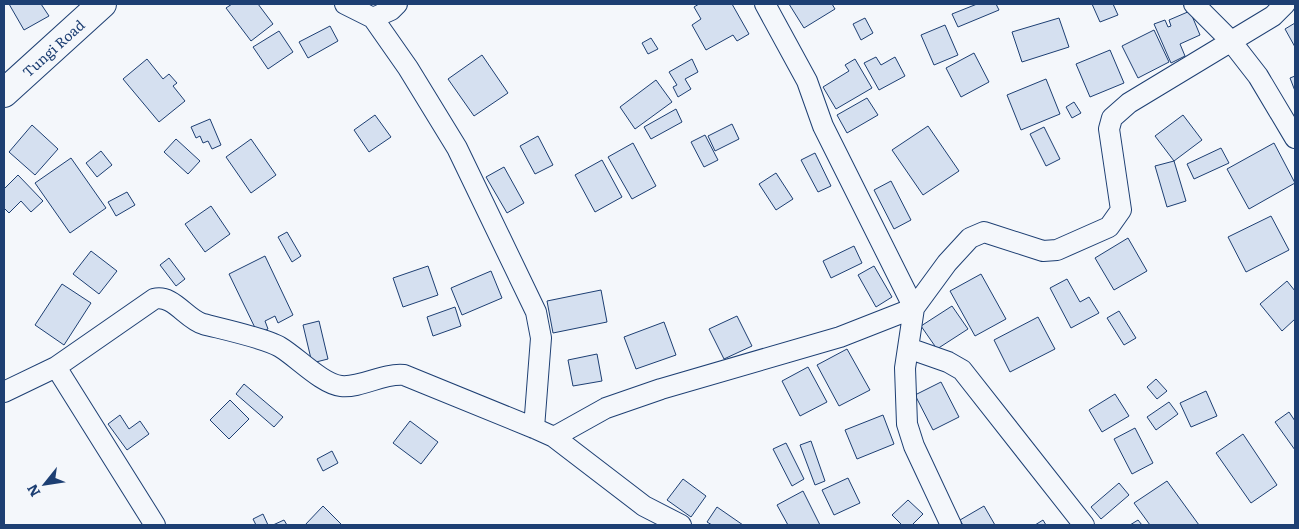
<svg xmlns="http://www.w3.org/2000/svg" width="1299" height="529" font-family="Literata,serif">
  <style>
    .building { fill: #d5e0f0; stroke: #1d3f73 }
    .lines { fill: none; stroke-linecap: round; stroke-linejoin: round }
    .minor-casing { stroke: #1d3f73; stroke-width: 22 }
    .secondary-casing { stroke: #1d3f73; stroke-width: 30 }
    .minor { stroke: #f4f7fb; stroke-width: 20 }
    .secondary { stroke: #f4f7fb; stroke-width: 28 }
    .labels { text-anchor: middle; dominant-baseline: central; stroke-width: 4; stroke-linejoin: round; paint-order: stroke }
    .street-label { font-size: 14px; fill: #1d3f73; stroke: #f4f7fb }
  </style>
  <rect width="100%" height="100%" fill="#f4f7fb"/>
  <!-- building -->
  <path class="building" d="M9,4H41L49,16L24,30Z
    M232,4H258L273,24L251,41L226,8Z
    M699,4H732L749,34L737,41L733,35L706,50L692,25L701,19L694,7Z
    M789,4H832L835,9L804,28Z
    M977,4H996L999,10L958,27L952,14Z
    M1092,4H1113L1118,15L1100,22Z
    M1190,11L1200,35L1180,44L1185,56L1171,63L1154,24L1165,20L1168,27L1171,26L1169,20Z
    M865,18L873,33L861,40L853,24Z
    M1059,18L1069,47L1022,62L1012,32Z
    M1295,23V47L1285,29Z
    M945,25L958,55L934,65L921,35Z
    M330,26L338,41L308,58L299,42Z
    M1154,30L1169,62L1138,78L1122,46Z
    M279,31L293,52L268,69L253,47Z
    M651,38L658,49L648,54L642,43Z
    M1110,50L1124,83L1090,97L1076,64Z
    M974,53L989,82L961,97L946,68Z
    M482,55L508,93L474,116L448,79Z
    M876,57L881,65L895,57L905,76L879,90L864,63Z
    M147,59L163,79L169,74L177,83L173,86L185,101L159,122L123,79Z
    M692,59L698,72L685,79L691,89L678,97L673,87L677,85L669,72Z
    M855,59L872,88L836,109L823,87L849,71L845,65Z
    M1295,76V91L1290,78Z
    M1046,79L1060,114L1021,130L1007,95Z
    M656,80L672,102L635,129L620,107Z
    M867,98L878,115L847,133L837,115Z
    M1074,102L1081,113L1072,118L1066,107Z
    M676,109L682,122L651,139L644,127Z
    M375,115L391,137L369,152L354,130Z
    M1183,115L1202,140L1174,161L1155,136Z
    M210,119L221,145L212,149L208,141L203,143L200,136L196,138L191,127Z
    M732,124L739,139L715,151L708,136Z
    M32,125L58,149L35,175L9,152Z
    M928,126L959,171L923,195L892,150Z
    M1044,127L1060,159L1046,166L1030,134Z
    M705,135L718,160L704,167L691,142Z
    M538,136L553,165L535,174L520,146Z
    M176,139L200,161L188,174L164,152Z
    M251,139L276,175L251,193L226,157Z
    M633,143L656,186L632,199L608,157Z
    M1274,143L1295,183L1249,209L1227,169Z
    M1221,148L1229,163L1194,179L1187,164Z
    M101,151L112,165L97,177L86,163Z
    M815,153L831,186L818,192L801,160Z
    M71,158L106,208L70,233L35,183Z
    M602,160L622,197L595,212L575,175Z
    M1174,161L1186,201L1167,207L1155,166Z
    M504,167L524,203L507,213L486,177Z
    M776,173L793,199L776,210L759,184Z
    M18,175L43,201L31,212L21,201L9,213L4,208V189Z
    M891,181L911,220L894,229L874,190Z
    M127,192L135,205L116,216L108,202Z
    M211,206L230,234L205,252L185,224Z
    M1271,216L1289,250L1246,272L1228,237Z
    M287,232L301,256L292,262L278,237Z
    M1128,238L1147,271L1114,290L1095,258Z
    M854,246L862,263L831,278L823,261Z
    M91,251L117,271L99,294L73,274Z
    M265,256L293,315L278,323L275,316L265,321L268,329L258,334L229,274Z
    M169,258L185,279L176,286L160,265Z
    M428,266L438,295L403,307L393,278Z
    M874,266L892,297L876,307L858,275Z
    M491,271L502,298L462,315L451,288Z
    M981,274L1006,319L975,336L950,291Z
    M1067,279L1080,302L1089,297L1099,313L1071,328L1050,288Z
    M1287,281L1295,291V319L1282,331L1260,304Z
    M62,284L91,303L64,345L35,325Z
    M601,290L607,322L553,333L547,301Z
    M952,306L968,329L937,349L921,326Z
    M455,307L461,326L433,336L427,317Z
    M1119,311L1136,338L1124,345L1107,318Z
    M737,316L752,346L724,359L709,329Z
    M1038,317L1055,349L1010,372L994,340Z
    M319,321L328,359L312,363L303,325Z
    M664,322L676,355L636,369L624,337Z
    M847,349L870,390L839,406L817,365Z
    M597,354L602,381L573,386L568,360Z
    M808,367L827,402L800,416L782,381Z
    M1156,379L1167,391L1157,399L1147,387Z
    M941,382L959,417L933,430L915,395Z
    M244,384L283,417L274,427L236,394Z
    M1206,391L1217,416L1191,427L1180,403Z
    M1115,394L1129,416L1102,432L1089,410Z
    M230,400L249,419L229,439L210,420Z
    M1169,402L1178,414L1156,430L1147,417Z
    M1289,412L1295,421V450L1275,422Z
    M120,415L129,429L140,421L149,434L127,450L108,424Z
    M883,415L894,444L857,459L845,430Z
    M410,421L438,442L421,464L393,443Z
    M1135,428L1153,463L1132,474L1114,439Z
    M1243,434L1277,485L1251,503L1216,453Z
    M811,441L825,481L815,485L800,445Z
    M786,443L804,479L792,486L773,449Z
    M332,451L338,463L323,471L317,459Z
    M848,478L860,503L834,515L822,490Z
    M683,479L706,496L691,517L667,500Z
    M1167,481L1199,525H1150L1134,503Z
    M1119,483L1129,495L1101,519L1091,507Z
    M803,491L820,525H788L777,505Z
    M908,500L923,514L912,525H902L892,515Z
    M323,506L342,525H305Z
    M984,506L995,525H963L960,520Z
    M717,507L743,525H712L707,522Z
    M263,514L268,525H256L253,519Z
    M284,520L287,525H273Z
    M1043,520L1046,525H1035Z
    M1138,520L1142,525H1130Z"/>
  <g class="lines">
    <!-- minor casing -->
    <g class="minor-casing">
      <path id="minor" d="M345,4L373,18L391,10L397,4
        M765,4L807,81L823,126L914,308L905,368L907,424L914,446L951,525
        M1194,4L1230,40L1258,76L1295,138
        M373,18L408,68L457,148L536,312L541,338L534,428
        M908,348L948,362L962,370L1084,525
        M56,367L155,525
        M4,392L56,367L154,299C173,294 186,319 203,324C222,329 265,338 280,347C297,357 322,384 341,386C362,388 382,373 404,375L534,428L554,437L644,506L681,525
        M554,437L606,408L661,389L840,337L914,308L947,263L970,238L984,232L1043,251L1057,250L1109,227L1121,210L1109,129L1112,118L1129,103L1273,16L1285,4"/>
    </g>
    <!-- secondary casing -->
    <g class="secondary-casing">
      <path id="secondary" d="M4,93L102,4"/>
    </g>
    <!-- minor -->
    <use href="#minor" class="minor"/>
    <!-- secondary -->
    <use href="#secondary" class="secondary"/>
  </g>
  <g class="labels">
    <!-- street labels -->
    <g class="street-label">
      <text transform="translate(53 48) rotate(-42)">Tungi Road</text>
    </g>
  </g>
  <!-- border -->
  <rect width="1299" height="529" fill="none" stroke="#1d3f73" stroke-width="10"/>
  <!-- north arrow -->
  <g transform="translate(45 484) rotate(240)" stroke="#f4f7fb" stroke-width="4" paint-order="stroke">
  <path d="M0-4L9 19L0 12L-9 19Z" fill="#1d3f73"/>
  <text y="-8" font-size="14" font-weight="bold" text-anchor="middle" fill="#1d3f73">N</text>
  </g>
</svg>
